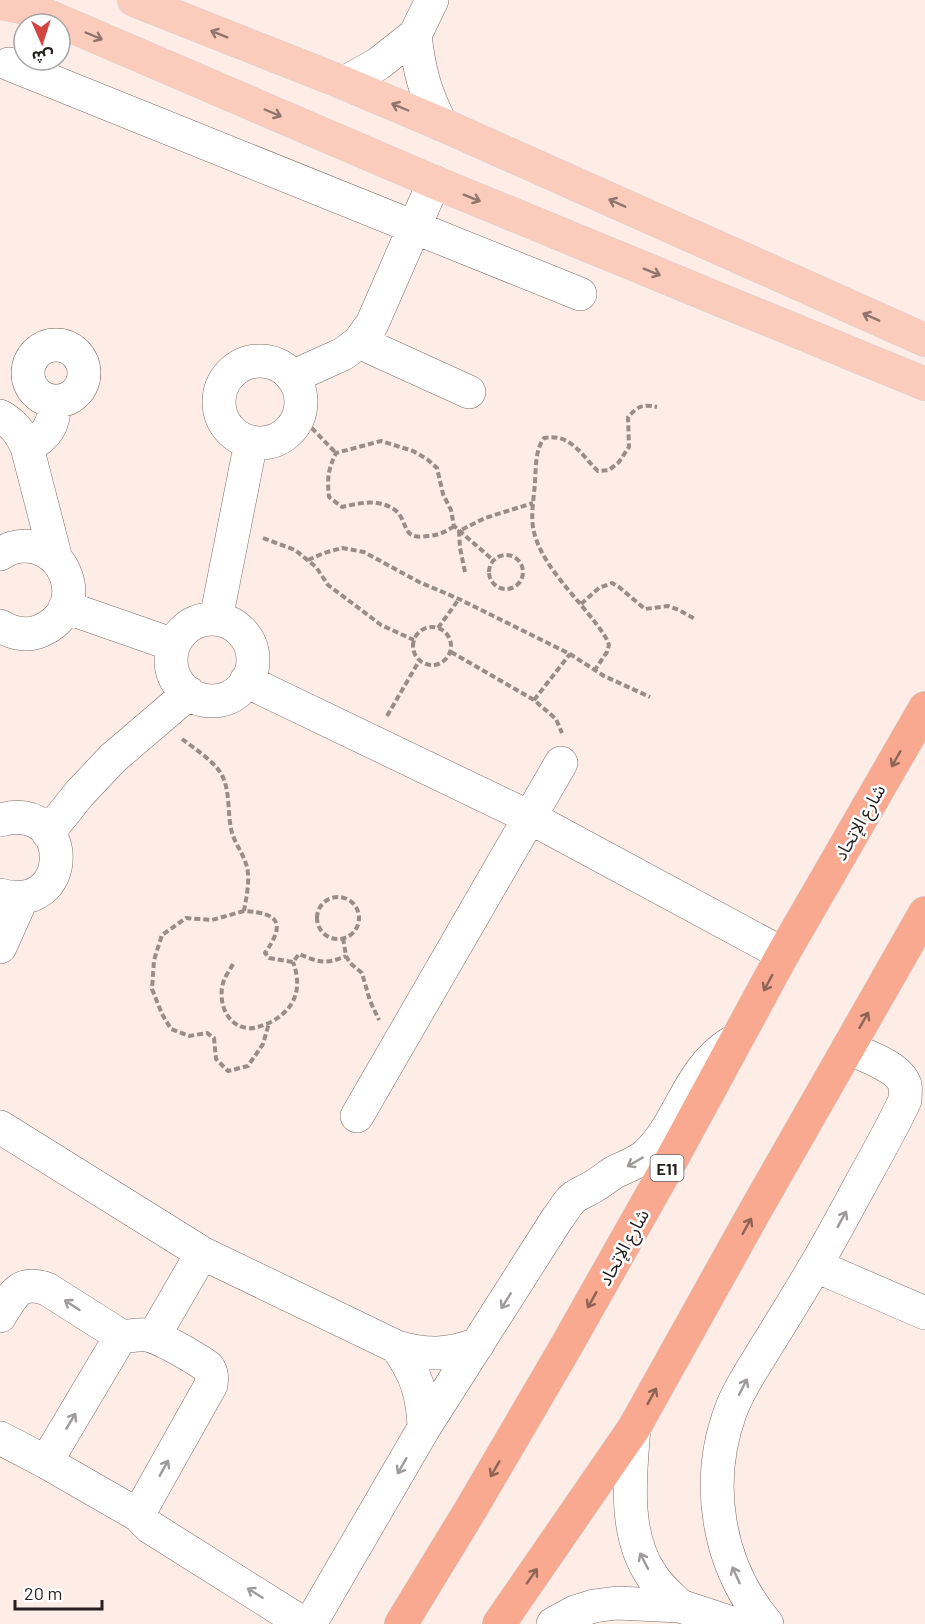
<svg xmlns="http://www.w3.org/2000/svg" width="925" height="1624" font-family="Barlow,'Noto Sans Arabic',sans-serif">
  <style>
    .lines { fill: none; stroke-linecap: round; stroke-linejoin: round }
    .minor-casing { stroke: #7b6d67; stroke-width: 34 }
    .major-casing { stroke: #d3d2d2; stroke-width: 34 }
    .highway-casing { stroke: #d3d2d2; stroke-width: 34 }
    .path { stroke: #998d89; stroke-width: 4; stroke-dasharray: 6 3; stroke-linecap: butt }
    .minor { stroke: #fff; stroke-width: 33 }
    .major { stroke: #fbcbbc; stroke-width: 33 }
    .highway { stroke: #f8a98f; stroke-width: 33 }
    .oneway { stroke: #90756c }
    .oneway2 { stroke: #8e6456 }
    .oneway3 { stroke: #9d9a99 }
    .labels { text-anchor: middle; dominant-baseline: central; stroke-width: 5; stroke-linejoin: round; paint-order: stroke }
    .shield { fill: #fff; stroke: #666261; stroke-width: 1.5 }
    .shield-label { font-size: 16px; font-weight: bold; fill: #251f1d }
    .street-label { font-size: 18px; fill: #251f1d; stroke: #fff }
  </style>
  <rect width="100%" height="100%" fill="#feede7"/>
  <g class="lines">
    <!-- minor casing -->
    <g class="minor-casing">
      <path id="minor" d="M415,35C419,70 425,93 441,124
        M9,64L580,294
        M344,83L378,64L415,35L432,0
        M359,342L469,392
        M28 373a28 28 0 1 1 56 0a28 28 0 1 1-56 0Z
        M219 402a41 41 0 1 1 82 0a41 41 0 1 1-82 0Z
        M292,377L343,354L359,342L372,324L434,182
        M0,416C14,424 20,432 27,447L56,559
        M27,447C48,436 54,425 55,402
        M0,554C4,552 8,549 12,548C63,533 95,608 40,631C26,637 12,633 0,626
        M65,607L174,645
        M216,619L251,442
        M171 660a41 41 0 1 1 82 0a41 41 0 1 1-82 0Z
        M246,681L529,817L783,954
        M0,820C75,799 75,916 0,895
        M48,833L79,794L113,758L189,693
        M0,947L22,898
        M357,1116L561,763
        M0,1127L202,1253L397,1347C428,1356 448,1355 478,1344
        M816,1266L925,1313
        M0,1316C13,1295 19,1279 47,1289L121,1336C131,1337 137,1334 145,1335C157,1335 197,1359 208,1367C212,1373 212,1377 211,1385L138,1515L150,1527L304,1624
        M154,1336L202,1253
        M397,1347C416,1374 423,1394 424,1428
        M634,1428C630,1476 623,1534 652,1576C659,1587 671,1597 680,1606
        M0,1438L46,1462L121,1336
        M46,1462L138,1515
        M310,1624L424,1428L557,1219C562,1213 566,1205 571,1200C576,1194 587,1191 594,1186C601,1182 607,1177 613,1173C624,1167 636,1164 646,1155C681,1123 687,1070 731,1043
        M553,1624L575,1612L594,1606L617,1603L680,1606L735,1624
        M767,1624C717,1565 704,1482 731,1410C739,1388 753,1369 764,1350C781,1323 798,1295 814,1268C832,1238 848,1207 865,1176C879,1151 893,1126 905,1100C905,1095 906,1090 905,1085C899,1066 865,1056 848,1048"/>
    </g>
    <!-- major casing -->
    <g class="major-casing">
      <path id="major" d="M134,0L344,83L441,124L925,340
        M0,3L26,8L43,14L434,182L925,384"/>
    </g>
    <!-- highway casing -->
    <g class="highway-casing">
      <path id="highway" d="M401,1624L471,1509L564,1350L673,1157L783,954L925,708
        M499,1624L634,1428L755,1211L925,913"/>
    </g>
    <!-- path -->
    <path class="path" d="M299,415L336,453
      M454,526C446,532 439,535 428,536C398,541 411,519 392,508C376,499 359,503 342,507L329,497C327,478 328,470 336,453L381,441L413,451L427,459L437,468L443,494L451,510L454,526L493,560
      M263,538L295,550L316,567L328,585L352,603L381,625L414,640
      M489 572a17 17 0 1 1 34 0a17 17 0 1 1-34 0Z
      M308,560L324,553L342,548L364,552L419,582L459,599L570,654L604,676L650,697
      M465,572L460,548L459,531L485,518L533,503
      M581,604L599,588L612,583L619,587L645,609L668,606L679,610L695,619
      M413 646a19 19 0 1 1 38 0a19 19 0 1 1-38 0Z
      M438,628L459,599
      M451,652L534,700L556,719L562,733
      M594,671L607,652L609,645L606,638C586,605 543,570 534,532C530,517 534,498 535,482C536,467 535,451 544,438C571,433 581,455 598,471L609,470L619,462L629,447L628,417C638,406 642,404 657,407
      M534,700L570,654
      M387,716L419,661
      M182,739C194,748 212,760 220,772C232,790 226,816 233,836C238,849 247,859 248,874C249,886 246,899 244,911C279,913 286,923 265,953L269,958L293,962L299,954C318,962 326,965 346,956
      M317 918a21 21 0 1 1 42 0a21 21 0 1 1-42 0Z
      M244,911L212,920L186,918L162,935L154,960L152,989L162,1014L171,1029L189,1036L207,1033L214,1038L216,1059L228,1071L248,1066L263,1044L269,1023
      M343,938L346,956L350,963L362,973L370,1001L379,1020
      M233,964C230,970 226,975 224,980C217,999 225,1025 247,1028C255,1029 261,1026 269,1023C295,1010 303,989 293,962"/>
    <!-- minor -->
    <use href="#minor" class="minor"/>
    <!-- major -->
    <use href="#major" class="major"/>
    <!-- highway -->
    <use href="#highway" class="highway"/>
  </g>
  <!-- one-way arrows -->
  <defs><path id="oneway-shaft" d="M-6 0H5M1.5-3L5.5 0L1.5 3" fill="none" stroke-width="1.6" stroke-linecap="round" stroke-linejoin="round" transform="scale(1.5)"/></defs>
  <g class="oneway">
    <use href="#oneway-shaft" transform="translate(219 34) rotate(-158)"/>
    <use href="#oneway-shaft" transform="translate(94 36) rotate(23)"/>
    <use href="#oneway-shaft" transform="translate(400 107) rotate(-157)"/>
    <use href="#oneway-shaft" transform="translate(273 113) rotate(23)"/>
    <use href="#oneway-shaft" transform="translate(472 198) rotate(22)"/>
    <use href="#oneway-shaft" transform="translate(617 203) rotate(-156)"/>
    <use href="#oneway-shaft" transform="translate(652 272) rotate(22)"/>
    <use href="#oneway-shaft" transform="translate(871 317) rotate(-156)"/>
  </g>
  <g class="oneway2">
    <use href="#oneway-shaft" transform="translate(896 759) rotate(120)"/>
    <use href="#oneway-shaft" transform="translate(768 983) rotate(118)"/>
    <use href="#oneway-shaft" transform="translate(864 1020) rotate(-60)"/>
    <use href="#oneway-shaft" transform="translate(747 1226) rotate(-61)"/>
    <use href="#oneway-shaft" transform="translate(592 1300) rotate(119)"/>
    <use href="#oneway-shaft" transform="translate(652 1396) rotate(-61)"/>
    <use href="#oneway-shaft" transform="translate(495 1469) rotate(120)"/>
    <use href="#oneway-shaft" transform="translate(532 1576) rotate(-55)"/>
  </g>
  <g class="oneway3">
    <use href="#oneway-shaft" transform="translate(635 1162) rotate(150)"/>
    <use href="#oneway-shaft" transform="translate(842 1219) rotate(-61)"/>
    <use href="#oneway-shaft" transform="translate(506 1301) rotate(122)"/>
    <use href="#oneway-shaft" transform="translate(72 1305) rotate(-147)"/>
    <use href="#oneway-shaft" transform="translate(743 1387) rotate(-63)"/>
    <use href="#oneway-shaft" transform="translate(71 1421) rotate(-59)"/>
    <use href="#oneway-shaft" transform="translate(402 1466) rotate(120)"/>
    <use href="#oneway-shaft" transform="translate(164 1468) rotate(-61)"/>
    <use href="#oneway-shaft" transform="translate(644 1561) rotate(-117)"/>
    <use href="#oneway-shaft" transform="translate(736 1575) rotate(-114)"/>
    <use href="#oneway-shaft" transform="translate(255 1593) rotate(-148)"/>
  </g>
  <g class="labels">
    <!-- shield labels -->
    <rect class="shield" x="650.5" y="1155" width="33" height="26" rx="4.5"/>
    <g class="shield-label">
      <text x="667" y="1168">E11</text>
    </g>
    <!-- street labels -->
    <g class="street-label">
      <text transform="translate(859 822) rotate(-60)">شارع الإتحاد</text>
      <text transform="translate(623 1247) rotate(-61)">شارع الإتحاد</text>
    </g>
  </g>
  <!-- north arrow -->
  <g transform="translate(42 42) rotate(177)"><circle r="28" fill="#ffffff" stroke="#a8a5a5" stroke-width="1.5"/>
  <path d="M0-4.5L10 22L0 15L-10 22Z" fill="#d44541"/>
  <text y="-9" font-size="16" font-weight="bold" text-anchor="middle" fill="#251f1d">ش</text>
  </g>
  <!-- scale -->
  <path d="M15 1600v9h87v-9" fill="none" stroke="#251f1d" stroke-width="3"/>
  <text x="24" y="1600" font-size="18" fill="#251f1d" stroke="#ffffff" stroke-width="4.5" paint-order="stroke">20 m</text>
</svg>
